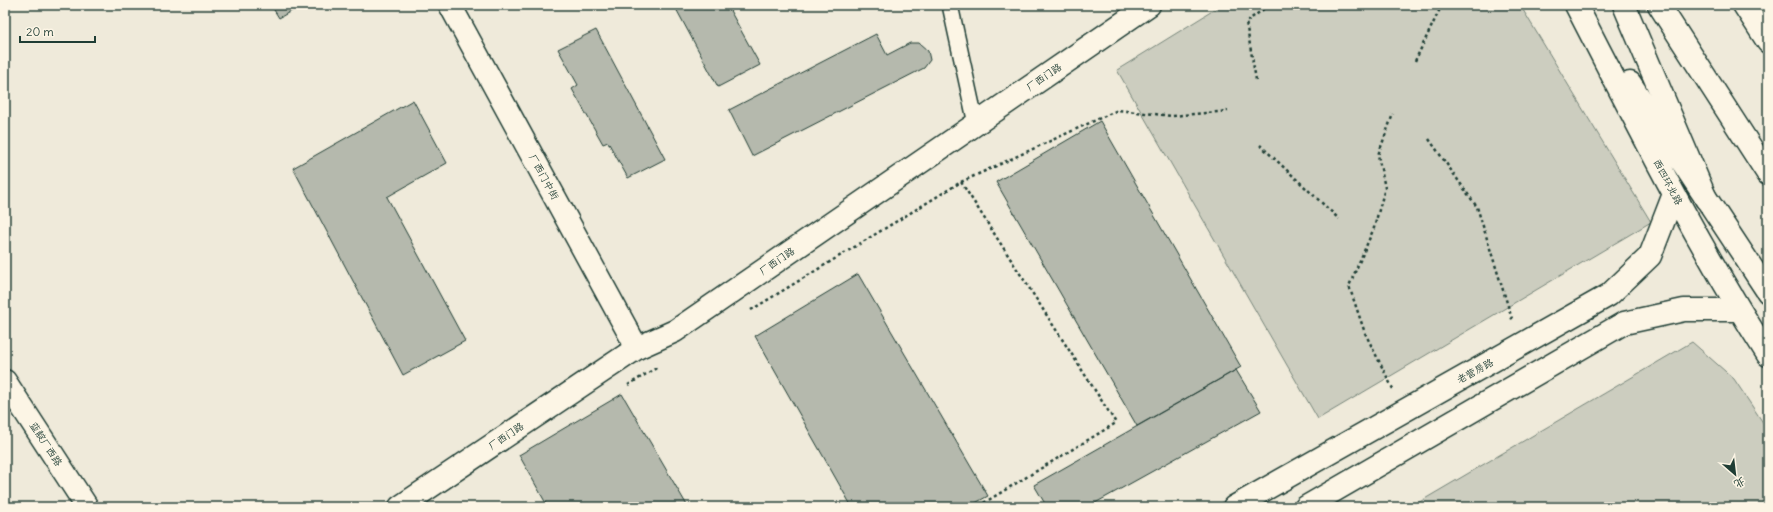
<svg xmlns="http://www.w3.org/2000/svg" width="1773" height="512" font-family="Delius,'LXGW WenKai TC',sans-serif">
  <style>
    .green { fill: #cccdbf; stroke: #76857a }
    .building { fill: #b5b9ad; stroke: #1f3d34 }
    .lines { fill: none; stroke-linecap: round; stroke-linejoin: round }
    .service-casing { stroke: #1f3d34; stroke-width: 18 }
    .minor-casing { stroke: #1f3d34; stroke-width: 25 }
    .tertiary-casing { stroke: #1f3d34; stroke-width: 25 }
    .trunk-casing { stroke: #1f3d34; stroke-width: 25 }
    .path { stroke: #1f3d34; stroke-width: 2.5; stroke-dasharray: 3 3; stroke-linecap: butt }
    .service { stroke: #fcf5e5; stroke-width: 15 }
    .minor { stroke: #fcf5e5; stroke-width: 22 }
    .tertiary { stroke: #fcf5e5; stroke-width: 22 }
    .trunk { stroke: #fcf5e5; stroke-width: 22 }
    .labels { text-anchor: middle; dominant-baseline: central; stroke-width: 4; stroke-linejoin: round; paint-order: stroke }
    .street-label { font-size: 10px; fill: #1f3d34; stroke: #fcf5e5 }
  </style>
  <rect width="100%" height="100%" fill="#efeada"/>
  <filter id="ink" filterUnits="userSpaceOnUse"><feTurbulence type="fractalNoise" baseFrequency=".025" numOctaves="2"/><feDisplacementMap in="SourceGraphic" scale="8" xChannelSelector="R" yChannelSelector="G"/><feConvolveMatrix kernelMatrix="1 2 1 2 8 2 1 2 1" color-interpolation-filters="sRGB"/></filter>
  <g filter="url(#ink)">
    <!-- green -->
    <path class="green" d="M1222,5H1520L1651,222L1318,419L1117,70Z
      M1692,342L1734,379L1768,430V507H1411Z"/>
    <!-- building -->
    <path class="building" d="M271,5H302L279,18Z
      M674,5H727L760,65L718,87Z
      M596,30L665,159L628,178L608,142L603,144L572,89L578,85L558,49Z
      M876,34L887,55L910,43H919L928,51L930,60L924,68L752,156L729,110Z
      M413,100L447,163L387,197L465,341L403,375L293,168Z
      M1100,121L1241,367L1137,426L996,182Z
      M858,274L988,496L968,507H852L755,336Z
      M1236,370L1261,411L1088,507H1047L1034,485Z
      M622,394L688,507H548L519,455Z"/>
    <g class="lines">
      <!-- service casing -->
      <g class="service-casing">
        <path id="service" d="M950,5L976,124"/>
      </g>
      <!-- minor casing -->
      <g class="minor-casing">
        <path id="minor" d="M450,5L637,348
          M400,507L637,348L675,331L1149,5"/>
      </g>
      <!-- tertiary casing -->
      <g class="tertiary-casing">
        <path id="tertiary" d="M1576,5C1637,123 1696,243 1768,355
          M1630,83L1768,292
          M5,381L87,507
          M1234,507L1609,295L1650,256L1674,194
          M1306,507L1624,323L1684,310H1739"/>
      </g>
      <!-- trunk casing -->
      <g class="trunk-casing">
        <path id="trunk" d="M1624,5L1706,199
          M1659,5L1768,174
          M1744,5L1768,42"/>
      </g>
      <!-- path -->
      <path class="path" d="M1415,61L1439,11L1438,5
        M1256,80L1246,22L1269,5
        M1429,139L1477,207L1513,322
        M1260,145L1339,219
        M961,182L1118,110L1172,116L1228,111
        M751,310L961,182L1116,423L977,507
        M628,385L658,367
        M1393,389L1365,333L1349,286L1374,228L1385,188L1378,155L1393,114"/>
      <!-- service -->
      <use href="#service" class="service"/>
      <!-- minor -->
      <use href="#minor" class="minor"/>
      <!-- tertiary -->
      <use href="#tertiary" class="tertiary"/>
      <!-- trunk -->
      <use href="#trunk" class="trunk"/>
    </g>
  </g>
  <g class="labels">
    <!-- street labels -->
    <g class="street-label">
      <text transform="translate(1044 77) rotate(-35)">厂西门路</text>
      <text transform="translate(544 177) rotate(61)">厂西门中街</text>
      <text transform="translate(1668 182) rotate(62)">西四环北路</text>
      <text transform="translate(777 261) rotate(-35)">厂西门路</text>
      <text transform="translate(1475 371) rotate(-29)">老营房路</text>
      <text transform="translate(506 436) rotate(-34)">厂西门路</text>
      <text transform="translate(46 444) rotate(57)">蓝靛厂西路</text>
    </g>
  </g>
  <!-- margin -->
  <rect width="1773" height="512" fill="none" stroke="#fcf5e5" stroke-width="20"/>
  <rect x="10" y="10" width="1753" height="492" fill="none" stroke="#1f3d34" stroke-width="1.5" filter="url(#ink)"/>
  <!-- north arrow -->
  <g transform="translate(1735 474) rotate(152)" stroke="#fcf5e5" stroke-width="3" paint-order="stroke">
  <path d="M0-3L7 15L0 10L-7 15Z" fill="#1f3d34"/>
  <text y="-6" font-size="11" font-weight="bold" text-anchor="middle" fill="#1f3d34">北</text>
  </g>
  <!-- scale -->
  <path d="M20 36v6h75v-6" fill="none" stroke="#1f3d34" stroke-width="2"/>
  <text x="26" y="36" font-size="12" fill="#1f3d34" stroke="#fcf5e5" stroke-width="3" paint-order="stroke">20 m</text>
</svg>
